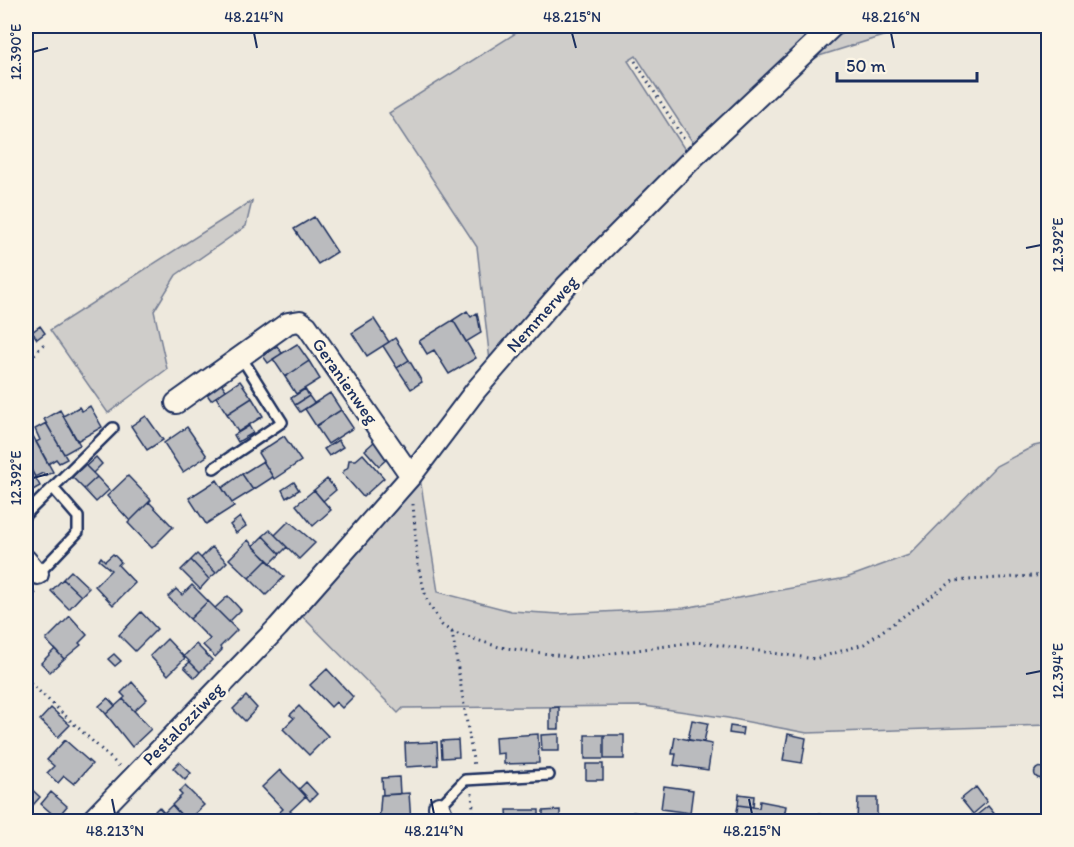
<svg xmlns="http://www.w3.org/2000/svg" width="1074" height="847" font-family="Itim,sans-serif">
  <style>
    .green { fill: #cfcdca; stroke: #757e94; stroke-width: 1.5 }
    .building { fill: #babbbe; stroke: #1b2f5e; stroke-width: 1.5 }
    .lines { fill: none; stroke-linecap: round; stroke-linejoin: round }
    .service-casing { stroke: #1b2f5e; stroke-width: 14 }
    .minor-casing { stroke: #1b2f5e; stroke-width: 24 }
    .path { stroke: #1b2f5e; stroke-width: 3; stroke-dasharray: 1.5 4.5; stroke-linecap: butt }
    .service { stroke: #fcf5e5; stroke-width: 9 }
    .minor { stroke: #fcf5e5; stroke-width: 20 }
    .ticks { fill: none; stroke: #1b2f5e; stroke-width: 2 }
    .labels { text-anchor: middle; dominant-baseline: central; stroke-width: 6; stroke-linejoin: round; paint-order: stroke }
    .street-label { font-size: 18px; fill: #1b2f5e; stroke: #fcf5e5 }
    .neatline { fill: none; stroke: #1b2f5e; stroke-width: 2 }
    .ticks-label { font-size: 15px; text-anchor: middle; fill: #1b2f5e }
  </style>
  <rect width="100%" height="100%" fill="#eee9dd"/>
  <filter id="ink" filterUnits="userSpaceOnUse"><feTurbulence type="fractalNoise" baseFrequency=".0167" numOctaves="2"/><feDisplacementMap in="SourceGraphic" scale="12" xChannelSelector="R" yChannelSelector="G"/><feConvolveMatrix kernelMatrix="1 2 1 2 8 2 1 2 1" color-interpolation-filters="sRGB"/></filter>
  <g filter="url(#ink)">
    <!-- green -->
    <path class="green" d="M527,26H821L698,143L692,141L636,56L628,61L687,153L490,361L477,247L389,113Z
      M841,26H897L886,35L819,56L789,76Z
      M252,201L246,226L176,275L154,311L167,369L108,413L50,330Z
      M1048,443V725L807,733L728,718L644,706L403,708L398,713L302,616L420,478L438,592L511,611L560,614L684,608L846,578L909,555L996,466L1034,446Z"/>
    <!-- building -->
    <path class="building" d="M314,217L337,252L318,264L294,229Z
      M467,311L471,317L477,313L481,333L466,342L453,320Z
      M374,319L389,342L367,356L352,333Z
      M453,320L476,358L449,374L434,350L427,354L419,341Z
      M40,326L45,333L37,339L32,332Z
      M395,338L409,360L397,368L383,346Z
      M297,344L309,361L285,377L273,359Z
      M277,346L282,353L268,363L263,356Z
      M409,360L422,382L411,389L397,368Z
      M309,361L320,379L296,394L285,377Z
      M240,381L252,398L227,414L216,397Z
      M221,383L226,390L211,400L206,393Z
      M305,389L309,396L295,405L291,398Z
      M330,393L341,410L316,426L305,409Z
      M309,396L314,403L300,412L295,405Z
      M252,398L263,416L238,432L227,414Z
      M90,406L102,427L77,441L63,416L79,407L82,411Z
      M60,410L80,445L64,454L44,419Z
      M341,410L353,428L328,444L316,426Z
      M146,416L163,440L147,450L131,426Z
      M46,423L67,459L59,463L56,459L48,464L36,442L40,440L35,429Z
      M249,426L253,433L238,442L234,435Z
      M187,427L207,456L183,472L164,443Z
      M33,436L53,472L45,476L43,473L35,477L26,460V441Z
      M284,436L301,461L274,479L258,453Z
      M338,440L343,447L329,456L324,449Z
      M375,441L389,457L379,466L365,450Z
      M363,454L384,478L363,497L342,473L348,467L349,460H356Z
      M96,457L102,464L93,473L86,466Z
      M26,460L40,486L26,494Z
      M263,461L273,477L253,490L242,474Z
      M85,465L97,477L84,489L72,477Z
      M242,474L253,490L232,503L222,488Z
      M128,476L151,500L130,521L107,496Z
      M97,477L109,490L96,502L84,489Z
      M327,479L336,490L323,501L314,490Z
      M217,480L234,506L206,524L189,498Z
      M294,482L299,490L286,498L282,490Z
      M314,490L331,510L313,526L296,505Z
      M149,502L173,527L152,548L128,523Z
      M240,517L246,526L236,533L230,525Z
      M289,521L315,543L299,559L275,535Z
      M270,530L287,547L280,554L263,536Z
      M263,536L280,554L271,563L253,546Z
      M248,540L267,560L249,578L229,559Z
      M212,547L227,562L216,573L201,558Z
      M113,554L121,562L118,565L135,583L113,605L95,586L111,570L99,560L101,557L105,561Z
      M197,554L216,573L209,579L191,560Z
      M191,560L209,579L200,589L181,570Z
      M267,560L284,577L266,595L249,578Z
      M71,571L89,588L81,596L63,579Z
      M63,579L81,596L69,609L51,591Z
      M192,585L208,601L190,619L168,597L176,589L182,595Z
      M228,596L241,610L229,622L215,608Z
      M208,601L237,630L220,647L222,650L215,657L203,645L210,639L190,619Z
      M141,612L157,629L135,651L119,635Z
      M70,616L87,635L79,643L81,645L64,659L46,640Z
      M167,639L185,658L168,675L150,656Z
      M196,644L212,660L200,672L184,656Z
      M55,649L64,659L50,672L41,663Z
      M114,654L121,661L115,666L108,659Z
      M190,662L200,672L195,678L184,667Z
      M327,669L353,697L342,708L336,702L331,707L310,685Z
      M132,682L147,699L134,711L123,699L125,697L121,693Z
      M246,696L257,708L245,721L233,709Z
      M108,698L115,706L106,714L99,706Z
      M123,699L151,729L132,747L106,714Z
      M299,706L328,736L309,755L283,729L294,718L290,715Z
      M559,707V729H550V708Z
      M51,708L70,725L58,737L40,720Z
      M692,720L708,723L704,742L688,740Z
      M730,726L743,728L742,735L729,733Z
      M538,734L539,763L504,764V753L496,754L495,737Z
      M559,734V751H542L541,735Z
      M788,734L806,738L802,763L783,760Z
      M585,735H604V759H585Z
      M604,735H624V759H604Z
      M675,737L712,744L708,770L674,765L676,754H672Z
      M65,740L92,764L74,784L64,776L58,783L47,773L54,766L47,760Z
      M458,740L459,757L442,758L441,741Z
      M437,742L438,765L406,767L405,743Z
      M179,762L191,773L185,780L173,768Z
      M586,764H603V780H586Z
      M1034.5 773a5.5 5.5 0 1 1 11 0a5.5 5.5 0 1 1-11 0Z
      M280,770L306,796L290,811L295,816L289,822H277L273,818L283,809L262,787Z
      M399,777L400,794L383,795L382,778Z
      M306,782L317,794L310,801L299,789Z
      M26,784L40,797L26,813Z
      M185,786L204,805L187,821L172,805L182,795L179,792Z
      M664,786L693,790L690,813L661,809Z
      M976,787L987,802L973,814L961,799Z
      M51,792L67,806L57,818L41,804Z
      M409,793L411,822H379L381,795Z
      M739,794L754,796L753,807L738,805Z
      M858,798H877V821H857Z
      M760,801L786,806L783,822H735L738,805L759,808Z
      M172,805L187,822H153L149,817L159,807L164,813Z
      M988,806L1001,822H983L977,815Z
      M507,810H539V822H508Z
      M560,810V822H543V811Z
      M633,812L660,817L659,822H631Z
      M817,814L836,817L835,822H816Z
      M977,815L983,822H969Z"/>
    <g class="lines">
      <!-- service casing -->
      <g class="service-casing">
        <path id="service" d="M214,468L282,422L241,357
          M26,514L113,428
          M38,574L78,532V517L53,488
          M439,807L465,780L549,775"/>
      </g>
      <!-- minor casing -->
      <g class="minor-casing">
        <path id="minor" d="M176,403L288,323L300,321L307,326L411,476
          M26,560L38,574
          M439,807L445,822
          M90,822L278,627L411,476L476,390L566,286L695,156L833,26"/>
      </g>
      <!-- path -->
      <path class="path" d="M635,61L685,141
        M26,363L44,344
        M413,504L418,566L427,601L442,625L452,632L499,647L577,658L696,642L815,659L864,644L953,581L1048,575
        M26,602L36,592
        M452,632L474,766
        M26,679L119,766
        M472,793L474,822"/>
      <!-- service -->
      <use href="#service" class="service"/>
      <!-- minor -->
      <use href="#minor" class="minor"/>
    </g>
  </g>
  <!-- ticks -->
  <path class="ticks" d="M254,33L257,48M572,33L576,48M891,33L894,48M33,52L48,48M1026,248L1041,245M33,478L48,474M1026,674L1041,671M112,799L115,814M431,799L434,814M749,799L752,814"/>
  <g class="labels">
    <!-- street labels -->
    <g class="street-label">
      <text transform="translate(542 314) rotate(-48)">Nemmerweg</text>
      <text transform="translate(345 381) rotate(55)">Geranienweg</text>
      <text transform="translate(183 724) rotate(-46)">Pestalozziweg</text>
    </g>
  </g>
  <!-- margin -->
  <rect width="1074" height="847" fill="none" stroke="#fcf5e5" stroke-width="66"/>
  <!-- scale -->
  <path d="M837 72v9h140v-9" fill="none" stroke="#1b2f5e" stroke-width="3"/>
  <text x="846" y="72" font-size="18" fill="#1b2f5e" stroke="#fcf5e5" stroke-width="4.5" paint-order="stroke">50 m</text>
  <rect x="33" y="33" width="1008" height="781" class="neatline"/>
  <g class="ticks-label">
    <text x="254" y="22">48.214°N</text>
    <text x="572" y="22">48.215°N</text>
    <text x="891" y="22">48.216°N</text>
    <text transform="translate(16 52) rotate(-90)" y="5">12.390°E</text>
    <text transform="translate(1058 245) rotate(-90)" y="5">12.392°E</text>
    <text transform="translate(16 478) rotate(-90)" y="5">12.392°E</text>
    <text transform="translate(1058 671) rotate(-90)" y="5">12.394°E</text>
    <text x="115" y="836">48.213°N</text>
    <text x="434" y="836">48.214°N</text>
    <text x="752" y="836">48.215°N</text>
  </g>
</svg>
